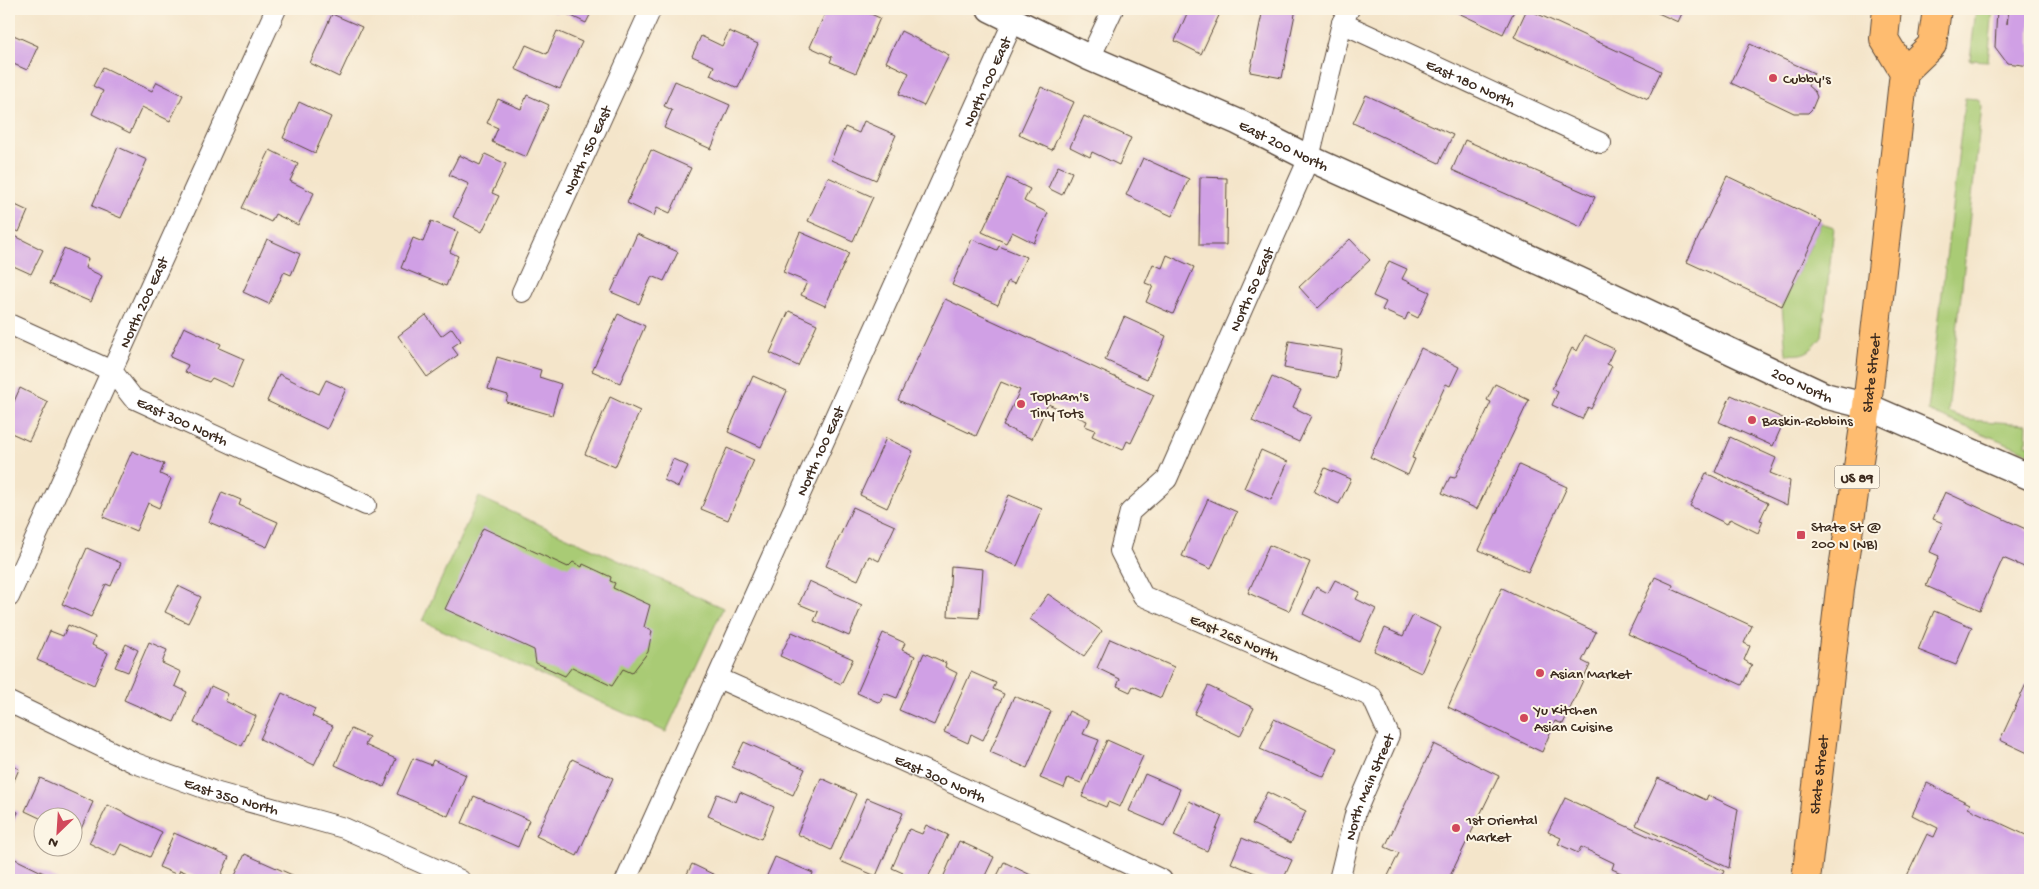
<svg xmlns="http://www.w3.org/2000/svg" width="2039" height="889" font-family="'Gochi Hand',sans-serif">
<style>
.green{fill:#a9cb74;stroke:#727a49}
.building{fill:#d0a0e5}
.lines{fill:none;stroke-linecap:round;stroke-linejoin:round}
.minor-casing{stroke:#574638;stroke-width:22}
.tertiary-casing{stroke:#574638;stroke-width:28}
.primary-casing{stroke:#574638;stroke-width:30}
.minor{stroke:#fff;stroke-width:20}
.tertiary{stroke:#fff;stroke-width:25}
.primary{stroke:#febc70;stroke-width:28}
.poi-dot{fill:#d1495b;stroke:#fcf5e5;stroke-width:2}
.labels{text-anchor:middle;stroke-width:4;stroke-linejoin:round;paint-order:stroke}
.shield{fill:#fcf5e5;stroke:#75675a;stroke-width:1}
.shield-label{font-size:14px;font-weight:bold;fill:#3b2a1e}
.poi-label{font-size:15px;fill:#3b2a1e;stroke:#fcf5e5;text-anchor:start}
.street-label{font-size:15px;fill:#3b2a1e;stroke:#fcf5e5}
</style>
<rect width="100%" height="100%" fill="#fcf5e5"/>
<filter id="ink" filterUnits="userSpaceOnUse"><feTurbulence type="fractalNoise" baseFrequency=".02" numOctaves="2"/><feDisplacementMap in="SourceGraphic" scale="10" xChannelSelector="R" yChannelSelector="G"/><feConvolveMatrix kernelMatrix="1 2 1 2 8 2 1 2 1" color-interpolation-filters="sRGB"/></filter>
<filter id="wash" filterUnits="userSpaceOnUse"><feTurbulence type="fractalNoise" baseFrequency=".0096" numOctaves="4" result="noise"/><feDisplacementMap in="SourceGraphic" scale="20" xChannelSelector="R" yChannelSelector="G"/><feGaussianBlur stdDeviation="1.12" result="paint"/><feColorMatrix in="noise" values="0 0 0 0 0 0 0 0 0 0 0 0 0 0 0 0 0 1.4 0 .05"/><feComposite in="paint" operator="in"/></filter>
<g filter="url(#wash)">
<rect width="100%" height="100%" fill="#f4e5ca"/>
<g class="green">
<polygon points="1976,9 1993,9 1988,61 1970,60"/>
<polygon points="1965,98 1978,99 1982,107 1948,412 1968,420 2027,424 2026,444 2030,445 2030,453 1928,411"/>
<path d="M 1821,223 L 1834,227 L 1822,337 C 1810,352 1805,356 1786,354 L 1782,306 Z"/>
<polygon points="479,497 723,608 666,732 422,621"/>
</g>
<g id="blocks">
<g class="building">
<polygon points="353,9 371,9 368,16"/>
<polygon points="547,9 593,9 586,23 557,9 556,13"/>
<polygon points="827,9 859,9 880,18 856,73 830,62 832,57 810,47"/>
<polygon points="1189,9 1222,9 1201,54 1175,41"/>
<polygon points="1263,9 1296,9 1282,78 1250,72"/>
<polygon points="1450,9 1515,9 1503,34"/>
<polygon points="1527,9 1661,71 1648,99 1514,37"/>
<polygon points="1649,9 1684,9 1678,22"/>
<polygon points="1997,9 2008,9 2007,24 2009,9 2030,9 2030,66 2007,63 1995,47"/>
<polygon points="332,14 362,27 339,77 310,63"/>
<polygon points="557,31 582,42 560,89 515,69 526,45 547,54"/>
<polygon points="729,31 758,44 738,88 710,75 714,66 692,56 701,36 722,46"/>
<polygon points="901,31 949,55 924,106 899,94 909,73 886,62"/>
<polygon points="9,33 38,46 27,70 9,62"/>
<polygon points="1750,44 1814,73 1808,86 1815,92 1817,97 1812,109 1808,113 1794,113 1731,83"/>
<polygon points="103,67 152,91 157,82 183,95 170,121 142,107 130,133 92,114 103,91 93,86"/>
<polygon points="675,81 730,105 711,149 664,128 672,110 664,106"/>
<polygon points="1041,87 1074,102 1052,150 1019,135"/>
<polygon points="527,95 549,105 526,157 492,142 498,128 487,123 498,99 521,109"/>
<polygon points="1366,95 1453,135 1439,163 1353,123"/>
<polygon points="299,102 331,117 315,153 283,138"/>
<polygon points="1084,116 1131,138 1119,165 1092,152 1090,157 1070,147"/>
<polygon points="864,121 896,135 876,180 831,160 845,127 859,133"/>
<polygon points="1465,140 1595,197 1581,227 1452,170"/>
<polygon points="118,147 147,160 121,218 92,206"/>
<polygon points="270,150 298,164 290,181 314,193 298,225 275,214 271,222 242,208"/>
<polygon points="651,150 691,168 670,213 657,207 654,216 627,203"/>
<polygon points="485,154 506,164 492,193 499,196 482,232 453,217 469,184 449,175 459,155 480,165"/>
<polygon points="1143,158 1189,179 1172,216 1126,195"/>
<polygon points="1058,166 1072,172 1062,195 1048,188"/>
<polygon points="1727,176 1822,221 1782,306 1687,262"/>
<polygon points="828,177 873,197 853,241 808,221"/>
<polygon points="1200,177 1227,178 1226,245 1199,245"/>
<polygon points="1007,178 1030,189 1024,201 1048,213 1034,243 1012,232 1006,243 982,232"/>
<polygon points="9,202 28,211 19,232 9,227"/>
<polygon points="431,221 458,232 450,252 458,256 446,286 401,268 413,238 423,242"/>
<polygon points="800,232 849,253 825,306 801,295 807,282 783,272"/>
<polygon points="9,233 43,250 31,274 9,264"/>
<polygon points="637,234 678,252 664,281 652,276 639,304 611,292"/>
<polygon points="267,239 300,254 291,275 284,272 269,304 243,292"/>
<polygon points="972,239 997,250 999,246 1026,257 1014,284 1008,281 998,305 952,285"/>
<polygon points="1350,239 1370,260 1318,308 1299,287"/>
<polygon points="64,248 88,259 85,268 102,276 91,302 49,284"/>
<polygon points="1167,255 1194,267 1173,314 1146,302 1153,286 1145,283 1153,264 1162,268"/>
<polygon points="1389,261 1407,269 1402,279 1430,292 1418,318 1408,313 1405,320 1382,310 1386,302 1373,296"/>
<polygon points="945,299 1154,395 1131,443 1127,441 1123,450 1092,436 1095,430 1085,426 1087,421 1048,404 1032,439 1003,426 1020,390 1001,382 976,436 898,400"/>
<polygon points="789,311 817,324 798,366 770,353"/>
<polygon points="618,314 645,326 620,383 592,371"/>
<polygon points="426,315 441,336 452,328 461,341 452,347 458,355 427,377 398,336"/>
<polygon points="1124,317 1166,336 1147,379 1105,360"/>
<polygon points="184,327 221,344 219,348 244,359 232,387 212,378 209,382 185,372 188,365 170,357"/>
<polygon points="1585,335 1614,349 1607,364 1612,366 1591,409 1588,407 1582,419 1552,405 1558,392 1552,389 1572,348 1577,351"/>
<polygon points="1289,341 1342,350 1337,378 1284,368"/>
<polygon points="1421,348 1459,367 1450,386 1446,384 1412,458 1415,459 1408,475 1370,457"/>
<polygon points="497,357 541,370 539,377 561,384 552,415 506,402 508,395 488,389"/>
<polygon points="279,374 319,394 326,380 346,389 327,429 267,401"/>
<polygon points="753,376 787,391 761,447 728,432"/>
<polygon points="1272,377 1301,390 1293,407 1311,416 1299,442 1252,421"/>
<polygon points="1495,384 1529,400 1477,509 1442,493 1450,477 1455,478 1491,402 1487,400"/>
<polygon points="20,388 48,402 29,441 9,432 9,404 12,406"/>
<polygon points="1731,395 1785,419 1773,446 1719,422"/>
<polygon points="610,397 640,411 615,467 585,454"/>
<polygon points="1730,437 1776,458 1770,473 1790,481 1787,505 1715,472"/>
<polygon points="886,438 913,451 887,508 860,495"/>
<polygon points="727,448 754,460 728,520 701,509"/>
<polygon points="1261,450 1288,462 1271,500 1244,488"/>
<polygon points="132,451 164,464 160,474 171,479 159,508 148,503 136,531 103,517"/>
<polygon points="673,459 688,466 678,487 664,480"/>
<polygon points="1519,465 1567,487 1528,572 1479,550"/>
<polygon points="1325,468 1351,479 1339,504 1314,492"/>
<polygon points="1706,473 1768,503 1760,520 1763,521 1758,533 1730,519 1727,524 1690,506"/>
<polygon points="222,492 241,500 239,505 278,522 267,547 209,522"/>
<polygon points="1945,492 2030,531 2029,569 2003,558 1980,610 1926,586 1939,556 1930,552 1943,523 1933,519"/>
<polygon points="1009,495 1042,509 1017,566 984,551"/>
<polygon points="1208,499 1237,512 1211,569 1182,556"/>
<polygon points="853,507 895,526 879,561 869,556 858,580 826,566"/>
<polygon points="483,528 568,567 573,562 582,567 583,564 611,577 610,581 615,583 613,588 650,605 644,627 652,631 648,652 632,673 623,669 612,686 572,667 565,676 536,663 534,650 445,609"/>
<polygon points="1269,545 1310,562 1289,611 1248,593"/>
<polygon points="87,548 121,563 111,586 106,584 91,617 62,604"/>
<polygon points="951,566 983,569 979,618 948,616"/>
<polygon points="1655,577 1673,585 1672,589 1752,626 1744,643 1750,646 1744,660 1752,665 1742,685 1628,634"/>
<polygon points="1335,580 1360,592 1356,599 1376,609 1360,642 1303,614 1316,587 1328,593"/>
<polygon points="809,581 862,605 849,636 814,621 818,612 799,604"/>
<polygon points="178,586 201,597 188,623 165,612"/>
<polygon points="1502,588 1596,632 1582,661 1590,665 1563,724 1555,721 1542,752 1448,707"/>
<polygon points="1048,594 1102,631 1084,656 1030,619"/>
<polygon points="1934,611 1972,627 1956,665 1918,650"/>
<polygon points="1413,615 1441,628 1421,673 1374,651 1385,628 1403,636"/>
<polygon points="68,625 95,637 92,645 108,653 94,685 37,660 50,631 63,636"/>
<polygon points="792,632 853,659 841,684 780,656"/>
<polygon points="883,633 905,643 902,650 915,656 897,698 884,693 880,703 857,693"/>
<polygon points="1110,639 1174,667 1161,698 1133,686 1130,692 1117,686 1120,679 1097,668"/>
<polygon points="149,642 167,650 162,663 181,672 175,686 187,692 174,722 124,700"/>
<polygon points="126,644 138,650 128,672 115,667"/>
<polygon points="924,653 946,663 945,667 957,673 934,725 899,710"/>
<polygon points="971,672 996,683 993,689 1004,694 983,740 971,734 968,743 944,732"/>
<polygon points="2026,684 2030,686 2030,754 2000,740"/>
<polygon points="211,686 228,694 225,701 256,716 242,746 194,723"/>
<polygon points="1208,686 1254,708 1240,736 1194,714"/>
<polygon points="282,693 315,709 312,716 333,726 314,765 260,739"/>
<polygon points="1014,696 1051,711 1027,768 990,752"/>
<polygon points="1069,711 1089,721 1083,734 1099,740 1081,783 1068,778 1064,788 1040,778"/>
<polygon points="1274,719 1337,748 1324,777 1260,749"/>
<polygon points="351,729 369,737 365,745 396,759 384,787 335,765"/>
<polygon points="1107,740 1143,756 1120,807 1108,802 1106,807 1082,797"/>
<polygon points="744,742 805,769 793,795 732,767"/>
<polygon points="1434,744 1499,776 1448,880 1386,880 1399,853 1385,847"/>
<polygon points="413,758 431,765 433,760 466,775 448,816 397,794"/>
<polygon points="572,759 613,778 577,856 536,836"/>
<polygon points="9,764 19,769 9,793"/>
<polygon points="1145,774 1180,789 1164,826 1129,811"/>
<polygon points="40,778 93,802 81,829 72,825 72,816 53,816 46,813 42,819 25,811"/>
<polygon points="821,778 856,794 831,850 797,834"/>
<polygon points="1658,778 1706,800 1708,795 1738,809 1729,868 1636,825"/>
<polygon points="1927,783 1970,804 1968,808 2030,837 2030,880 1905,880 1927,834 1934,837 1938,828 1912,815"/>
<polygon points="740,792 774,807 761,839 708,816 717,794 736,802"/>
<polygon points="1267,792 1306,811 1291,843 1252,824"/>
<polygon points="474,796 529,820 518,847 462,823"/>
<polygon points="867,798 903,813 876,876 840,861"/>
<polygon points="1565,798 1724,871 1720,880 1652,880 1642,876 1640,880 1637,880 1612,869 1614,863 1581,847 1578,853 1558,844 1561,838 1548,832"/>
<polygon points="1189,801 1222,816 1207,851 1174,836"/>
<polygon points="108,805 162,832 150,857 121,844 115,856 89,843"/>
<polygon points="9,808 18,812 9,834"/>
<polygon points="926,825 948,835 927,880 900,880 903,873 892,868 909,829 922,834"/>
<polygon points="174,833 229,857 219,880 204,880 180,870 178,875 159,867"/>
<polygon points="1242,838 1292,860 1283,880 1272,880 1231,863"/>
<polygon points="959,841 994,857 983,880 942,880"/>
<polygon points="245,854 299,878 298,880 233,880"/>
<polygon points="9,856 58,880 9,880"/>
<polygon points="775,857 813,873 810,880 765,880"/>
<polygon points="1004,862 1039,879 1039,880 995,880"/>
<polygon points="692,864 725,880 684,880"/>
</g>
</g>
</g>
<g filter="url(#ink)">
<use href="#blocks" fill-opacity="0" stroke="#574638" stroke-width="1"/>
<g class="lines">
<defs>
<g id="minor">
<path id="s1" d="M 1342,23 L 1601,143"/>
<polyline points="1090,58 1113,9"/>
<path id="s2" d="M 522,292 L 651,9"/>
<path id="s3" d="M 9,324 L 112,371 L 133,398 L 366,505"/>
<path id="s4" d="M 9,597 L 276,9"/>
<path id="s5" d="M 718,678 L 1059,831 L 1162,880"/>
<path id="s6" d="M 9,702 L 135,763 L 218,793 L 344,828 L 460,880"/>
<path id="s7" d="M 626,880 L 1014,20"/>
<path id="s8" d="M 1339,880 L 1356,811 L 1389,735 L 1372,697 L 1143,596 L 1120,551 L 1130,512 L 1167,479 L 1309,158 L 1342,23 L 1349,9"/>
</g>
<g id="tertiary">
<path id="s9" d="M 990,9 L 1090,58 L 1238,122 L 1309,158 L 1579,280 L 1826,396 L 1867,406 L 2030,477"/>
</g>
<g id="primary">
<polyline points="1904,72 1932,45 1937,9"/>
<path id="s10" d="M 1806,880 L 1840,589 L 1867,406 L 1904,72 L 1884,39 L 1887,9"/>
</g>
</defs>
<use href="#minor" class="minor-casing"/>
<use href="#tertiary" class="tertiary-casing"/>
<use href="#primary" class="primary-casing"/>
<use href="#minor" class="minor"/>
<use href="#tertiary" class="tertiary"/>
<use href="#primary" class="primary"/>
</g>
</g>
<g class="poi-dot">
<circle cx="1773" cy="78" r="5"/>
<circle cx="1021" cy="404" r="5"/>
<circle cx="1752" cy="420" r="5"/>
<rect x="1796" y="530" width="10" height="10" rx="2.5"/>
<circle cx="1540" cy="673" r="5"/>
<circle cx="1524" cy="718" r="5"/>
<circle cx="1456" cy="828" r="5"/>
</g>
<g class="labels">
<rect class="shield" x="1834.5" y="465.5" width="45" height="23" rx="4"/>
<g class="shield-label">
<text x="1857" y="482">US 89</text>
</g>
<g class="poi-label">
<text x="1783" y="83">Cubby's</text>
<text x="1031" y="400">Topham's<tspan x="1031" dy="17">Tiny Tots</tspan></text>
<text x="1762" y="425">Baskin-Robbins</text>
<text x="1811" y="531">State St @<tspan x="1811" dy="17">200 N (NB)</tspan></text>
<text x="1550" y="678">Asian Market</text>
<text x="1534" y="714">Yu Kitchen<tspan x="1534" dy="17">Asian Cuisine</tspan></text>
<text x="1466" y="824">1st Oriental<tspan x="1466" dy="17">Market</tspan></text>
</g>
<g class="street-label">
<text dy="5" stroke="none"><textPath href="#s7" startOffset="876">North 100 East</textPath></text>
<text dy="5" stroke="none"><textPath href="#s1" startOffset="142">East 180 North</textPath></text>
<text dy="5" stroke="none"><textPath href="#s9" startOffset="324">East 200 North</textPath></text>
<text dy="5" stroke="none"><textPath href="#s2" startOffset="156">North 150 East</textPath></text>
<text dy="5" stroke="none"><textPath href="#s8" startOffset="794">North 50 East</textPath></text>
<text dy="5" stroke="none"><textPath href="#s4" startOffset="324">North 200 East</textPath></text>
<text dy="5" stroke="none"><textPath href="#s10" startOffset="511">State Street</textPath></text>
<text dy="5" stroke="none"><textPath href="#s9" startOffset="895">200 North</textPath></text>
<text dy="5" stroke="none"><textPath href="#s3" startOffset="202">East 300 North</textPath></text>
<text dy="5" stroke="none"><textPath href="#s7" startOffset="471">North 100 East</textPath></text>
<text transform="translate(1235 637) rotate(24)" y="5">East 265 North</text>
<text dy="5" stroke="none"><textPath href="#s10" startOffset="106">State Street</textPath></text>
<text dy="5" stroke="none"><textPath href="#s5" startOffset="244">East 300 North</textPath></text>
<text dy="5" stroke="none"><textPath href="#s8" startOffset="98">North Main Street</textPath></text>
<text dy="5" stroke="none"><textPath href="#s6" startOffset="242">East 350 North</textPath></text>
</g>
</g>
<rect width="2039" height="889" fill="none" stroke="#fcf5e5" stroke-width="30"/>
<g transform="translate(58 832) rotate(205)"><circle r="24" fill="#fcf5e5" stroke="#afa495"/>
<path d="M0-4L9 19L0 12L-9 19Z" fill="#d1495b"/>
<text y="-8" font-size="14" font-weight="bold" text-anchor="middle" fill="#3b2a1e">N</text>
</g>
</svg>
